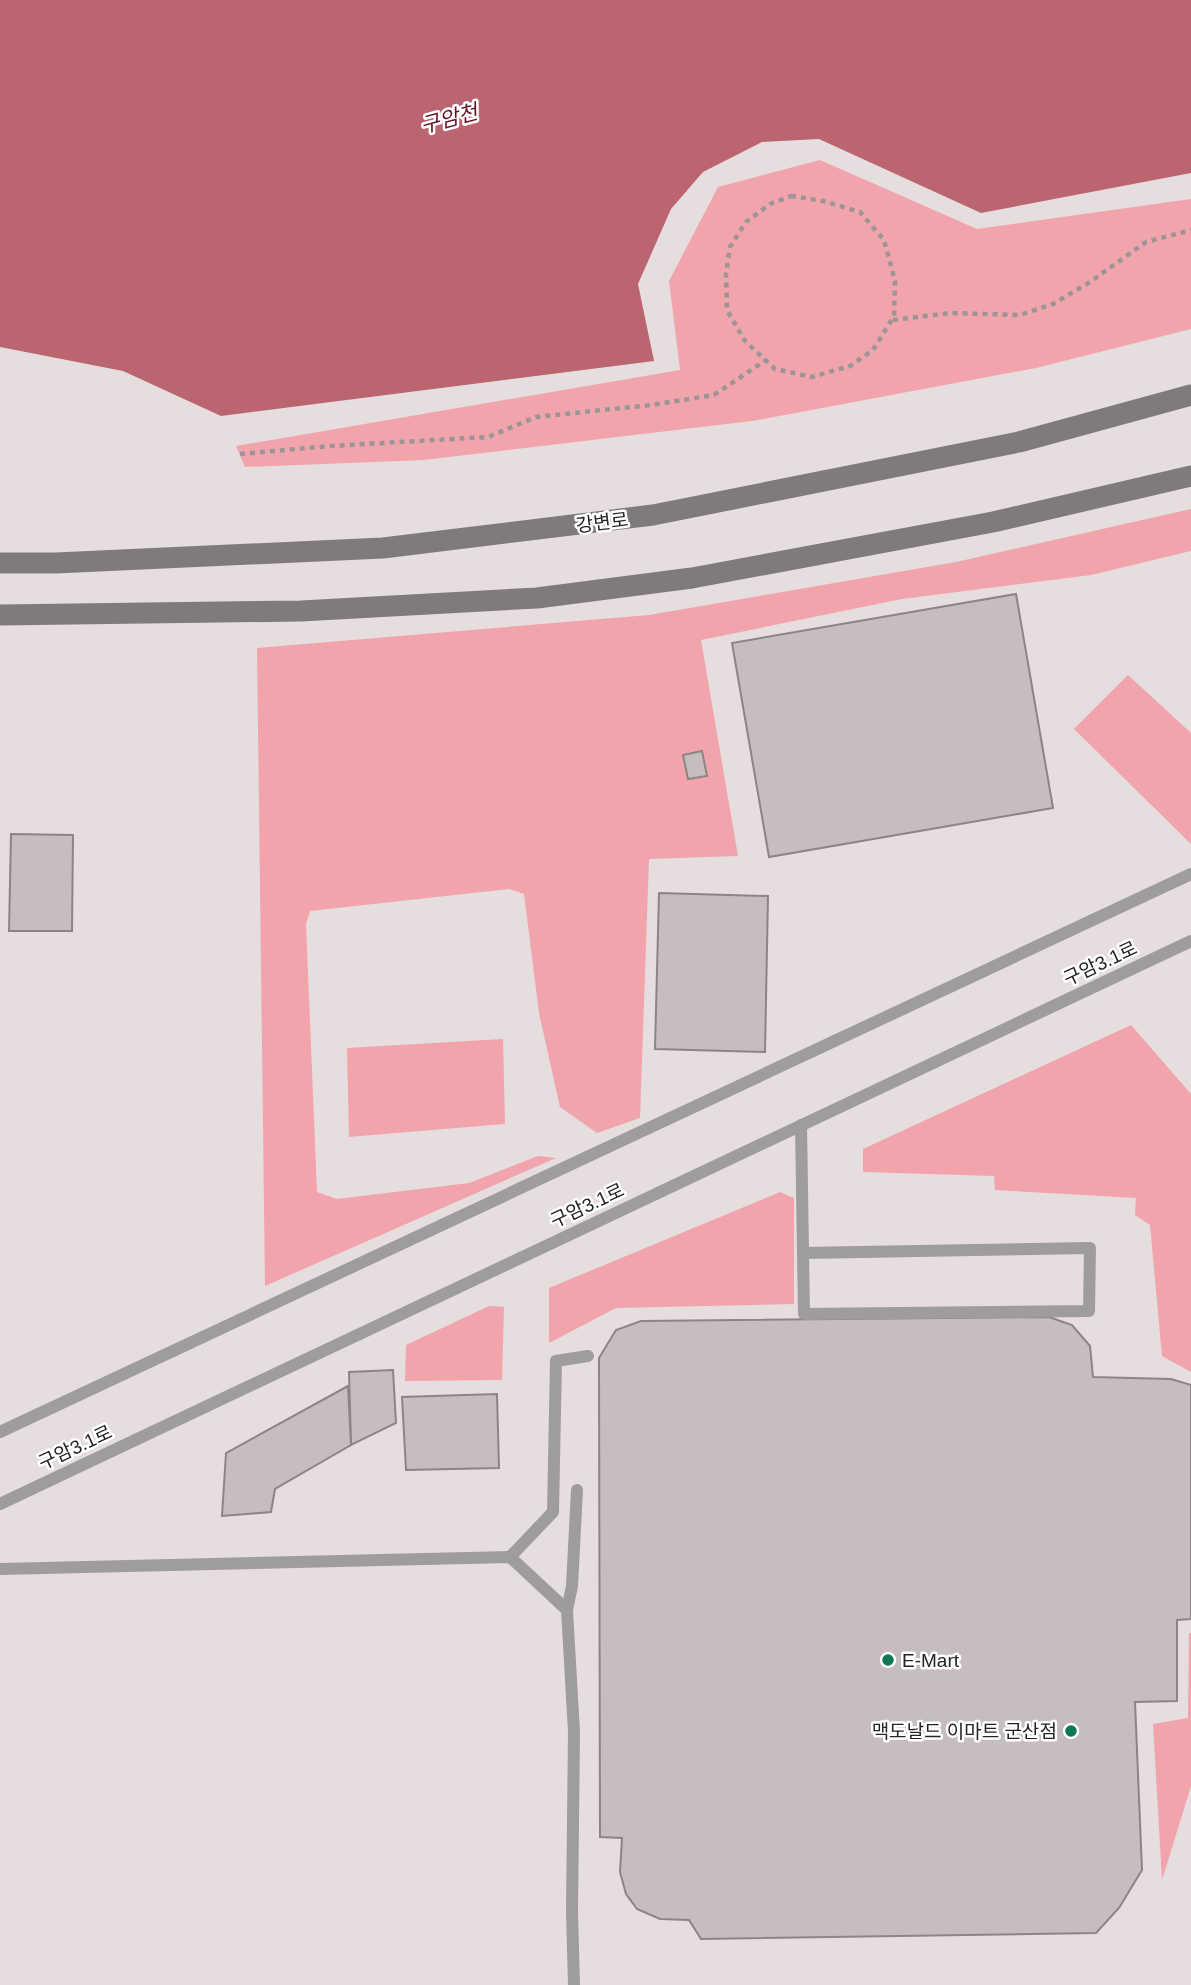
<svg xmlns="http://www.w3.org/2000/svg" width="1191" height="1985" font-family="Helvetica,'Noto Sans KR',sans-serif">
<style>
.green{fill:#f2a4ac}
.water{fill:#ba6570}
.building{fill:#c5bdbe;stroke:#8c8585;stroke-width:2}
.lines{fill:none;stroke-linecap:round;stroke-linejoin:round}
.path{stroke:#9c9596;stroke-width:4.5;stroke-dasharray:5 5;stroke-linecap:butt}
.lane{stroke:#9f9c9c;stroke-width:12}
.secondary{stroke:#807b7b;stroke-width:21}
.poi-dot{fill:#0c7954;stroke:#fff;stroke-width:2.5}
.labels{text-anchor:middle;stroke-width:5;stroke-linejoin:round;paint-order:stroke}
.street-label{font-size:19px;fill:#262324;stroke:#fff}
.poi-label{font-size:19px;fill:#262324;stroke:#fff;text-anchor:start}
.water-label{font-size:21px;font-style:italic;fill:#621225;stroke:#fff}
</style>
<rect width="100%" height="100%" fill="#e6ddde"/>
<g class="green">
<polygon points="820,160 977,229 1191,199 1191,329 1036,368 752,421 424,460 245,467 236,446 680,370 669,281 718,187"/>
<polygon points="1191,509 1191,551 1091,575 902,599 701,640 738,856 649,859 640,1118 597,1133 560,1107 539,1013 524,894 509,889 310,911 306,924 317,1192 337,1199 469,1183 538,1156 556,1158 265,1286 257,648 649,615 956,562"/>
<polygon points="1128,675 1191,733 1191,844 1074,729"/>
<polygon points="1131,1025 1191,1094 1191,1372 1162,1356 1150,1225 1135,1215 1136,1198 995,1190 994,1176 863,1172 863,1149"/>
<polygon points="503,1039 505,1124 349,1137 347,1048"/>
<polygon points="780,1192 794,1198 794,1304 616,1308 549,1343 549,1288"/>
<polygon points="489,1306 504,1307 502,1380 405,1381 406,1345"/>
<polygon points="1189,1633 1191,1633 1191,1786 1162,1880 1153,1724 1188,1718"/>
</g>
<polygon class="water" points="0,0 1191,0 1191,173 981,213 819,139 762,142 703,172 671,209 638,284 654,361 221,416 123,371 0,347"/>
<g class="building">
<polygon points="1016,594 1053,808 769,857 732,643"/>
<polygon points="702,751 707,776 688,779 683,755"/>
<polygon points="11,834 73,835 72,931 9,931"/>
<polygon points="659,893 768,896 765,1052 655,1049"/>
<polygon points="1049,1317 1072,1325 1090,1346 1093,1377 1171,1379 1191,1385 1191,1619 1177,1620 1177,1701 1135,1702 1142,1870 1119,1908 1096,1933 701,1939 689,1920 660,1919 637,1909 626,1894 620,1872 622,1838 600,1837 599,1358 616,1330 641,1321"/>
<polygon points="393,1370 396,1423 351,1445 349,1372"/>
<polygon points="348,1386 351,1445 275,1489 271,1512 222,1516 226,1453"/>
<polygon points="497,1394 499,1468 406,1470 402,1397"/>
</g>
<g class="lines">
<g class="path">
<polygon points="791,196 823,201 860,212 884,240 895,281 894,316 873,350 850,366 812,377 775,369 745,341 727,310 726,273 730,247 746,222 770,204"/>
<polyline points="893,320 950,313 1020,315 1053,304 1090,282 1146,242 1191,230"/>
<polyline points="240,454 330,446 488,437 536,417 651,405 714,395 766,360"/>
</g>
<g class="lane">
<polyline points="801,1125 804,1314 1089,1311 1090,1248 803,1253"/>
<polyline points="0,1432 1191,874"/>
<polyline points="0,1504 1191,941"/>
<polyline points="510,1557 553,1512 556,1361 588,1356"/>
<polyline points="0,1569 510,1557 567,1610 574,1732 572,1912 574,1985"/>
<polyline points="567,1610 572,1586 577,1490"/>
</g>
<g class="secondary">
<polyline points="0,563 56,563 383,548 653,515 1019,442 1191,395"/>
<polyline points="0,615 301,611 537,598 692,578 993,522 1191,476"/>
</g>
</g>
<g class="poi-dot">
<circle cx="888" cy="1660" r="7"/>
<circle cx="1071" cy="1731" r="7"/>
</g>
<g class="labels">
<g class="street-label">
<text transform="translate(602 522) rotate(-7)" y="7">강변로</text>
<text transform="translate(1100 963) rotate(-25)" y="7">구암3.1로</text>
<text transform="translate(587 1205) rotate(-25)" y="7">구암3.1로</text>
<text transform="translate(75 1447) rotate(-25)" y="7">구암3.1로</text>
</g>
<g class="poi-label">
<text x="902" y="1667">E-Mart</text>
<text x="1057" y="1738" text-anchor="end">맥도날드 이마트 군산점</text>
</g>
<g class="water-label">
<text transform="translate(449 119) rotate(-15)" y="7">구암천</text>
</g>
</g>
</svg>
